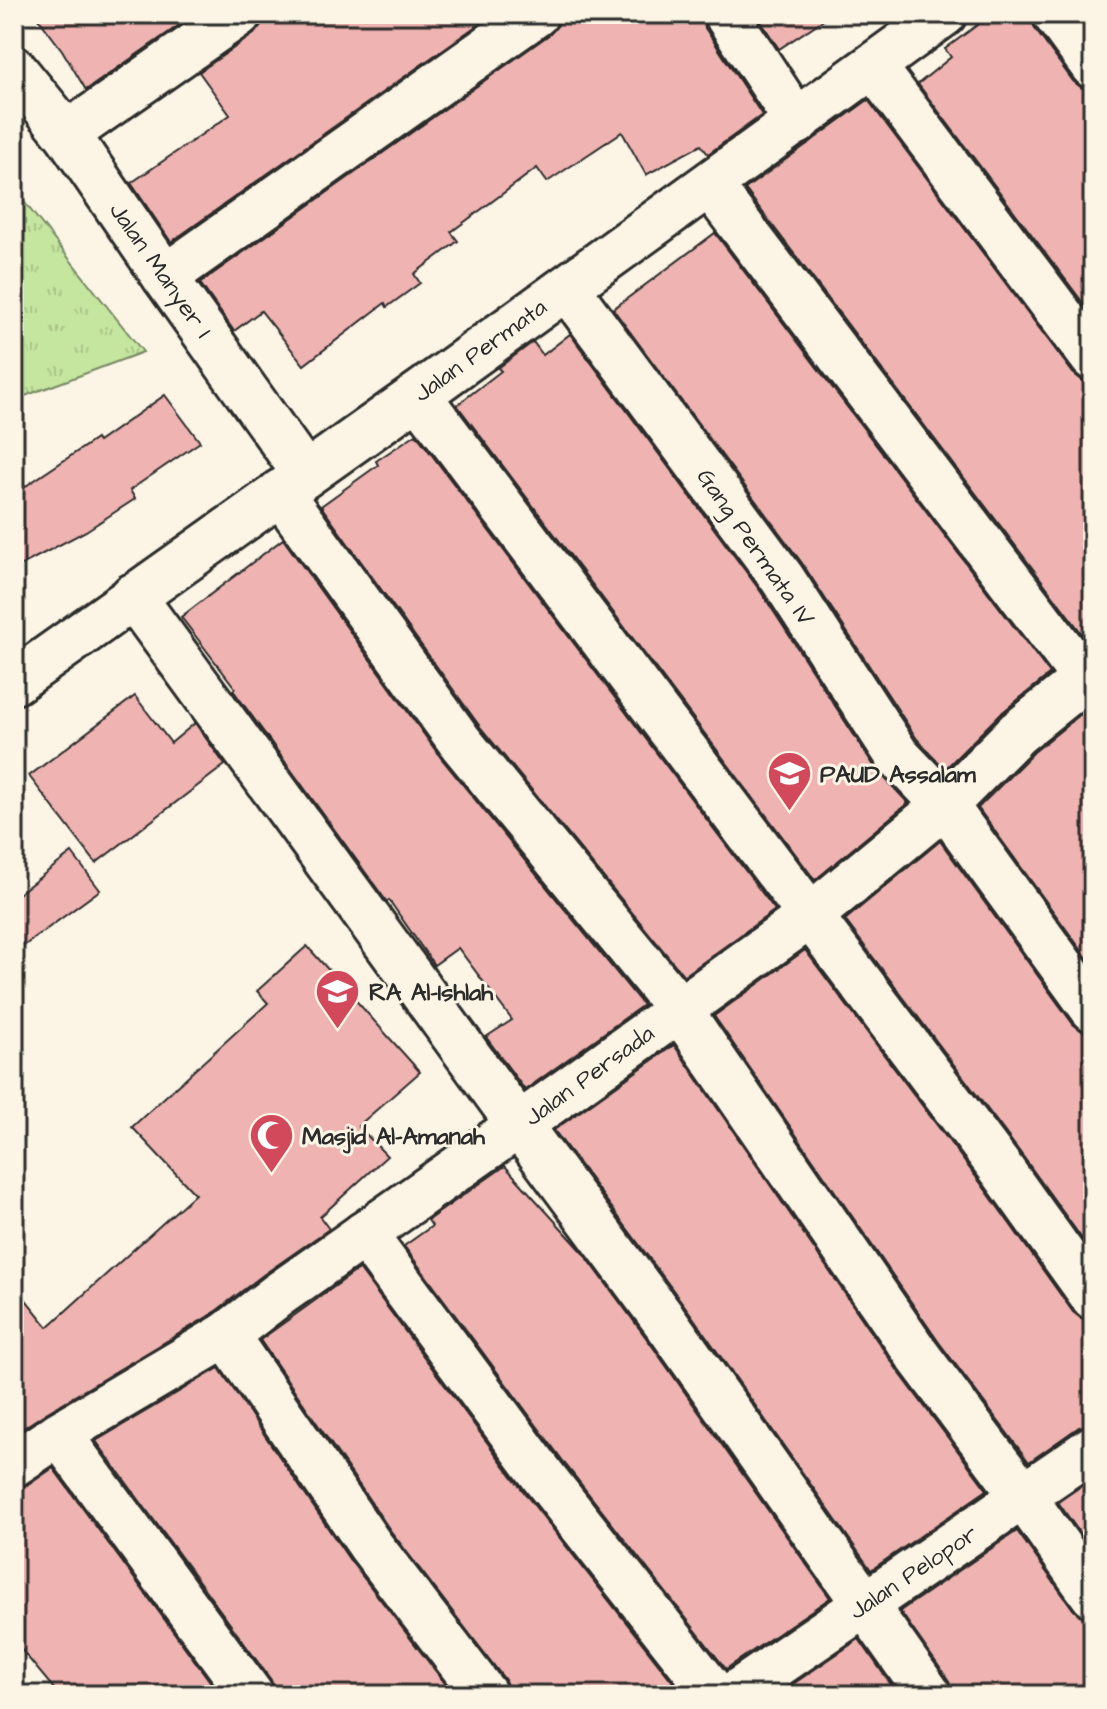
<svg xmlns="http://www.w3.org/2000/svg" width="1107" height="1709" font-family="'Architects Daughter',sans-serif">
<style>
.grass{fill:url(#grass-tufts);stroke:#788865;stroke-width:2}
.building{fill:#efb4b1;stroke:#2b2b2b;stroke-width:2}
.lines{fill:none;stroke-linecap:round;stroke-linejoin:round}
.minor-casing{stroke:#2b2b2b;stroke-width:50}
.minor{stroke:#fcf5e5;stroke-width:44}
.labels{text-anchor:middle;stroke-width:6;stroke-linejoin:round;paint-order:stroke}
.street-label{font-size:24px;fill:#2b2b2b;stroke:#fcf5e5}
.poi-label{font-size:24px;font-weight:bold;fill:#2b2b2b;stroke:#fcf5e5;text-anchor:start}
</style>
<defs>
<pattern id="grass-tufts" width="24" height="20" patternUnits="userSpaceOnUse" patternTransform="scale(2)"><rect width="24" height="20" fill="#c5e69f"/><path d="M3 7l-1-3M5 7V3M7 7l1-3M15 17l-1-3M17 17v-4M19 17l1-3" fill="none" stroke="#a9c589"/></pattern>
</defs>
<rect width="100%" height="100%" fill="#fcf5e5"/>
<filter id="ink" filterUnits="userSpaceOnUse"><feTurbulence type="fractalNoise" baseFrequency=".0125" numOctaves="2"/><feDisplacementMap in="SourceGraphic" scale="16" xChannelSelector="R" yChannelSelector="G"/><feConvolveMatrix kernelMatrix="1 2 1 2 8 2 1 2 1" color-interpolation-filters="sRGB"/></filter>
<g filter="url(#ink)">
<polygon class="grass" points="14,189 143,352 14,400"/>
<g class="building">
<polygon points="35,14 195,14 86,90 62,50"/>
<polygon points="264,14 493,14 171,242 131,183 230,115 199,72 254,34 261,25"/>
<polygon points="561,14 701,14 705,28 762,115 708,154 701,145 646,175 622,132 547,182 537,168 451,232 458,241 414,274 420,283 387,307 385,303 304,365 261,311 234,331 200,283 550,34 558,25"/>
<polygon points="756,14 832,14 779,49"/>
<polygon points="992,14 1030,14 1035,29 1073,81 1082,88 1093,91 1093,297 1084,304 918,84 951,57 945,49"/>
<polygon points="868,100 1073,373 1083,381 1093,382 1093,648 745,189"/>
<polygon points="715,233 1050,674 999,715 945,769 917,739 802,563 613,309"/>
<polygon points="570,334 761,592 876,769 908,803 815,880 457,405 501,371 498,368 533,342 543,355"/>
<polygon points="165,395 200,442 130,490 135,499 86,531 14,569 14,494 96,439 98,442"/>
<polygon points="416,434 775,910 684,976 481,728 321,506 378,465 376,461"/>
<polygon points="283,539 441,758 643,1005 525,1090 486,1037 512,1020 458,948 434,965 389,900 387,902 233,690 235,688 181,617"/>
<polygon points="135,696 171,743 195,723 225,765 96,863 29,776"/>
<polygon points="1081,714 1093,717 1093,966 978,808 1034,752"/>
<polygon points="940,841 1073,1024 1082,1031 1093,1034 1093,1254 1022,1155 845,920"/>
<polygon points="72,853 100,890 14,953 14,897"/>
<polygon points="307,946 420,1072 358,1126 387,1156 320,1217 329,1229 263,1275 212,1314 46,1413 14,1434 14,1285 48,1327 195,1194 132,1127 268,1003 257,991"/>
<polygon points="805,950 982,1185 1073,1312 1082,1319 1093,1322 1093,1423 1079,1427 1029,1462 938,1341 714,1016"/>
<polygon points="674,1045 898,1371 987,1490 871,1570 690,1313 554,1130"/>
<polygon points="505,1166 582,1251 650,1343 830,1598 726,1669 566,1465 404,1246 432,1226 428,1220"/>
<polygon points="359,1269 526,1495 683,1695 509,1695 505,1680 390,1530 260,1340"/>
<polygon points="219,1368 349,1559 454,1695 276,1695 271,1680 96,1441"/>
<polygon points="53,1468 220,1695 59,1695 14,1641 14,1489 28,1485"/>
<polygon points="1093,1478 1093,1552 1058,1502"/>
<polygon points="1017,1531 1073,1609 1082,1617 1093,1620 1093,1695 954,1695 949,1681 900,1611"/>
<polygon points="859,1639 898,1695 777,1695"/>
</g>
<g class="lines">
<defs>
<g id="minor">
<polyline points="726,14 797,122"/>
<polyline points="1055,14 1093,66"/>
<polyline points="874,67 1093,358"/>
<polyline points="14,69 67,134 165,277 305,474"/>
<polyline points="67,134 239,14"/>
<polyline points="710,185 1084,678 1093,692"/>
<polyline points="165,277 536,14"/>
<polyline points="567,288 782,578 897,755 945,805 1093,1009"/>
<polyline points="418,395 1002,1170 1093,1297"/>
<polyline points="280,492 461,743 680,1010 918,1356 1023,1496 1093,1595"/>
<polyline points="133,596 519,1125 670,1328 929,1695"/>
<polyline points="14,682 418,395 944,14"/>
<polyline points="364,1234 546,1480 715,1695"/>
<polyline points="226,1335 370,1545 485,1695"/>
<polyline points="59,1434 251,1695"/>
<polyline points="14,1464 59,1434 226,1335 278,1295 519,1125 810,916 945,805 1017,733 1093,672"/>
<polyline points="733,1695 1093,1448"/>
</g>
</defs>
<use href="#minor" class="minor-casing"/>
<use href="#minor" class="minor"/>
</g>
</g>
<defs>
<symbol id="school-pin" viewBox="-11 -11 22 30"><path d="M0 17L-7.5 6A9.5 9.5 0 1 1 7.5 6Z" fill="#d1495b" stroke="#fcf5e5"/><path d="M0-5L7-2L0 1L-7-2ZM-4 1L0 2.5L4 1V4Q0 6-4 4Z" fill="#fff"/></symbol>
<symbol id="mosque-pin" viewBox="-11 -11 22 30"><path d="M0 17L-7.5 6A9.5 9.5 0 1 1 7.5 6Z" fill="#d1495b" stroke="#fcf5e5"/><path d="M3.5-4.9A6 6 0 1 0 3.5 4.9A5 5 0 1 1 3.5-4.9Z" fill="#fff"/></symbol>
</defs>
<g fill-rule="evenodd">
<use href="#school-pin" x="764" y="748" width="51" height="69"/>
<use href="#school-pin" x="312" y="966" width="51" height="69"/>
<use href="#mosque-pin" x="246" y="1110" width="51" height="69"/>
</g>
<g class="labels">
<g class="street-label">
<text transform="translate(161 270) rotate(55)" y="8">Jalan Manyer I</text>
<text transform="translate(480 350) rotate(-36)" y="8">Jalan Permata</text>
<text transform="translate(756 547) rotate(55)" y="8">Gang Permata IV</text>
<text transform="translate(589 1075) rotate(-36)" y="8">Jalan Persada</text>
<text transform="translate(913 1572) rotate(-34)" y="8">Jalan Pelopor</text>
</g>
<g class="poi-label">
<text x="820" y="782">PAUD Assalam</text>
<text x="369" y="1000">RA Al-Ishlah</text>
<text x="302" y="1144">Masjid Al-Amanah</text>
</g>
</g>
<rect width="1107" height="1709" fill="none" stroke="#fcf5e5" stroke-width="48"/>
<rect x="24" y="24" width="1059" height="1661" fill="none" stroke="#2b2b2b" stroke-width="3" filter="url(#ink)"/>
</svg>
